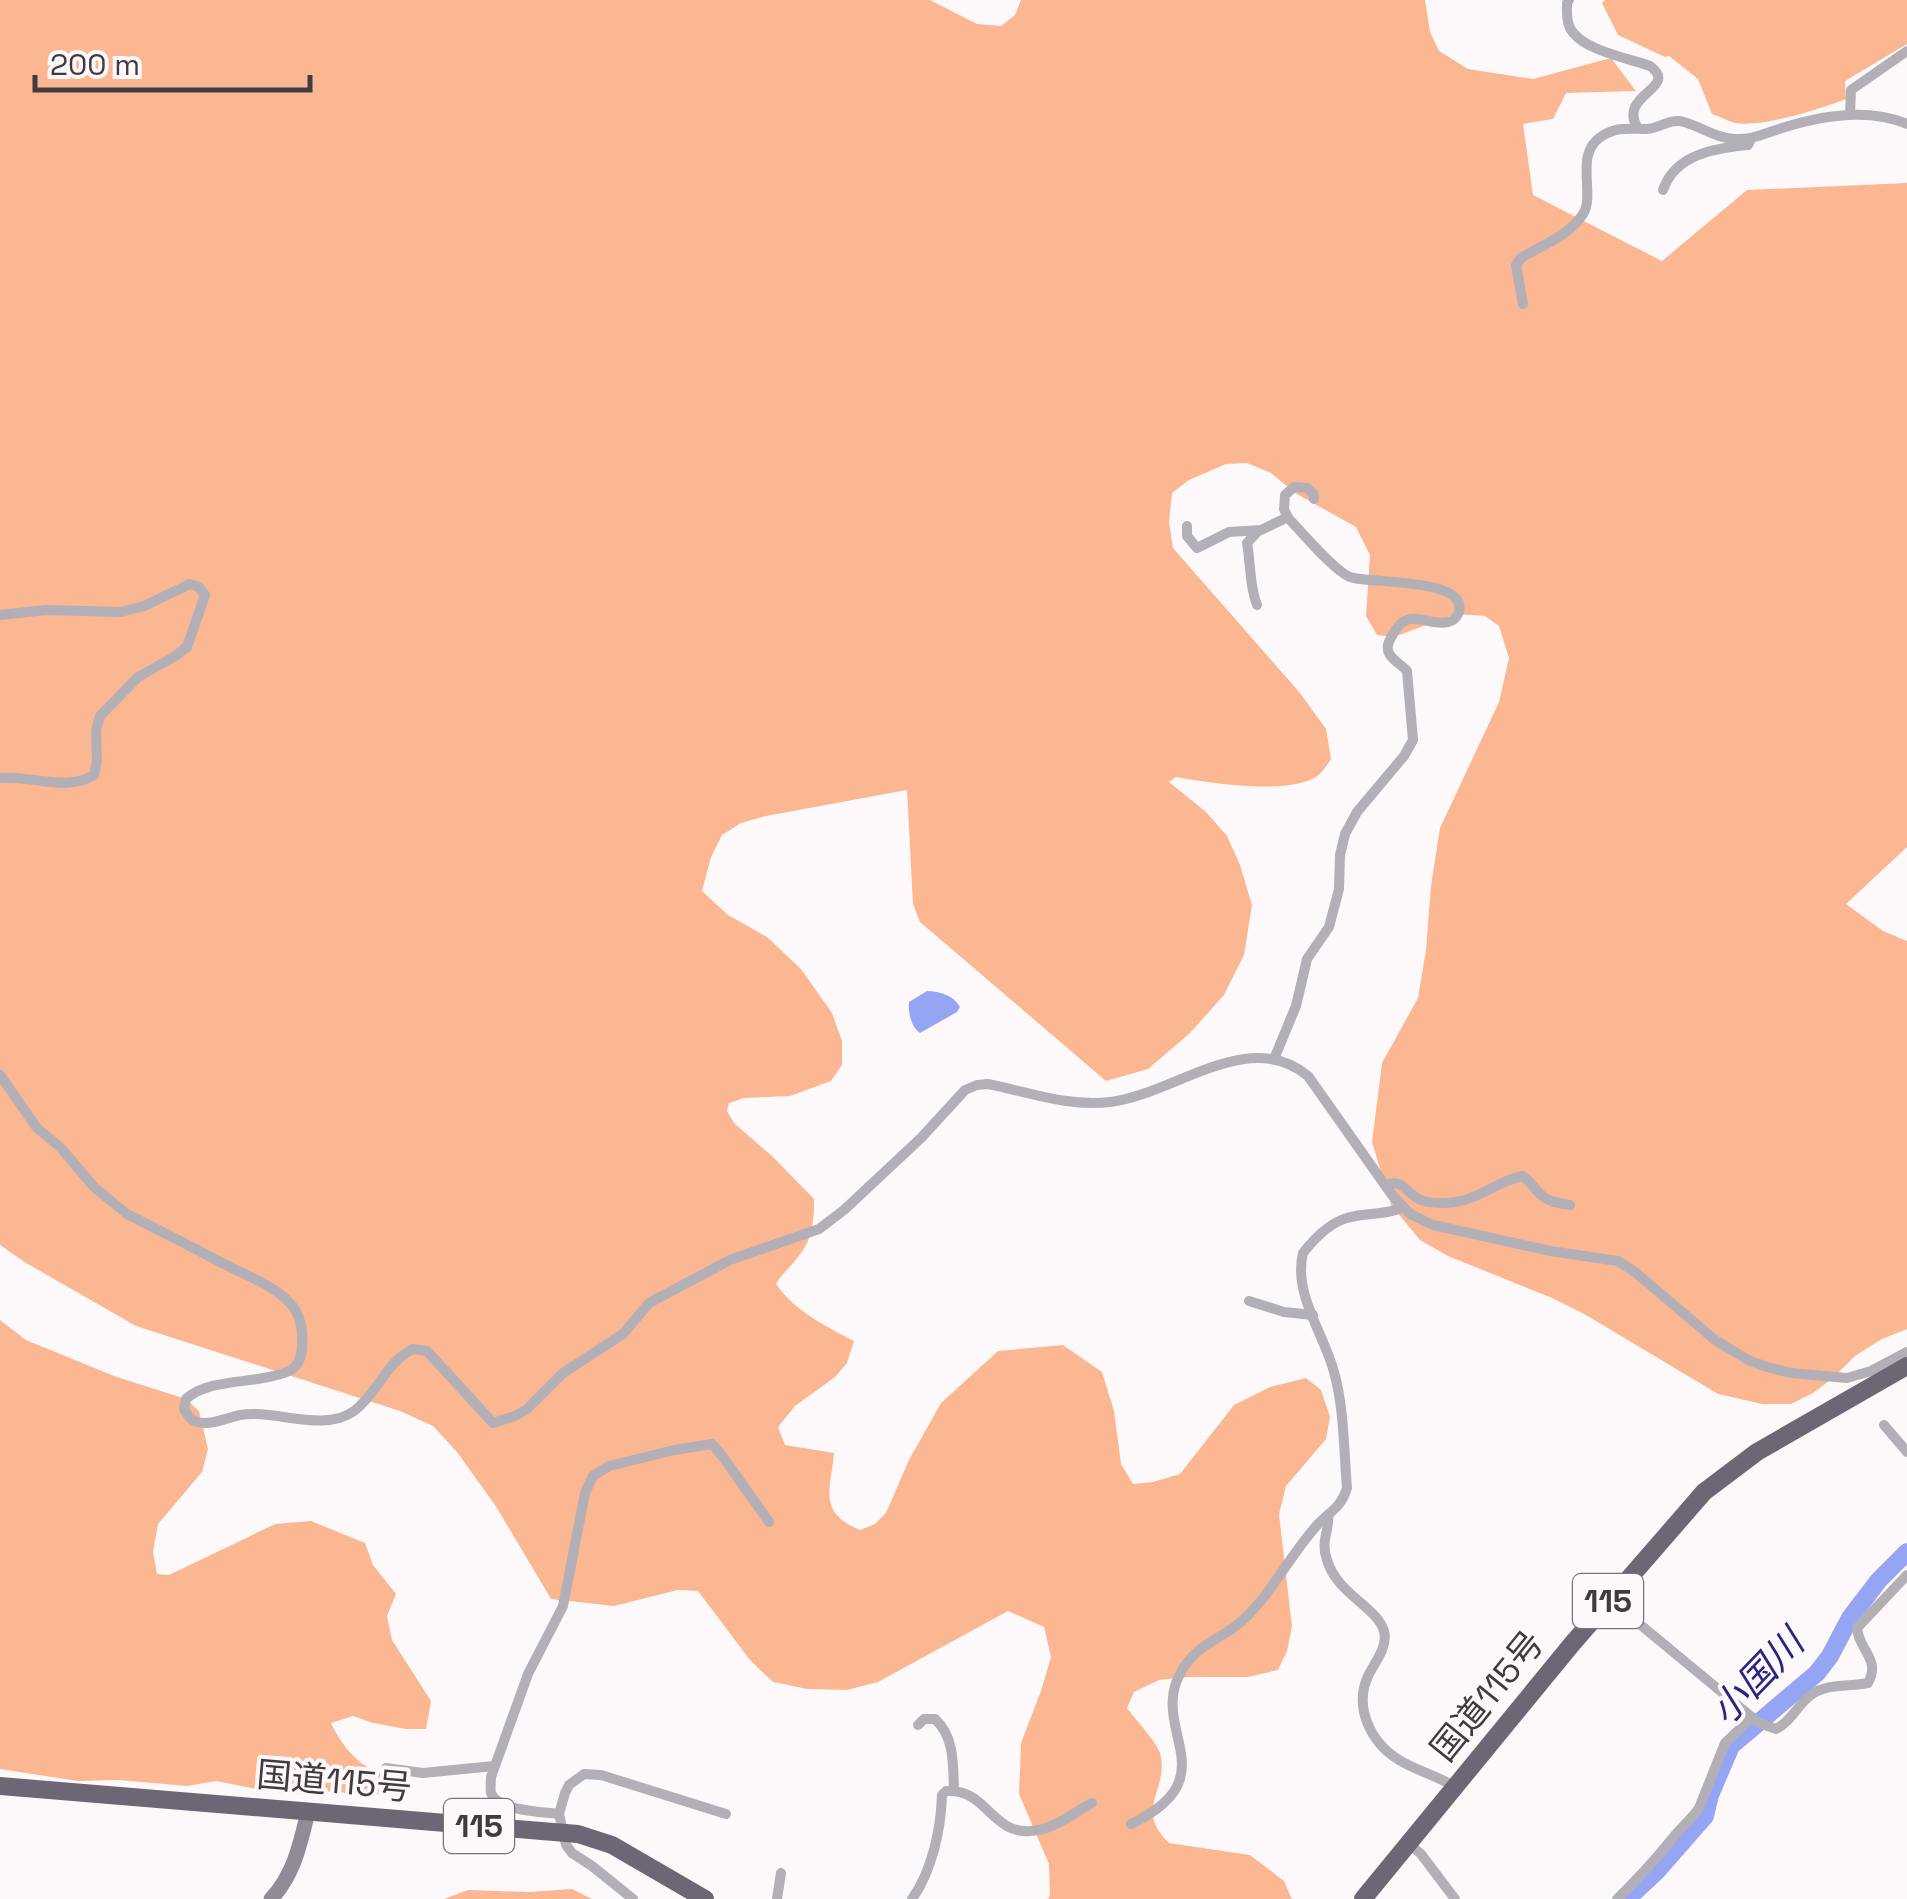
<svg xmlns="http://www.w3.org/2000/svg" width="1907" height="1899" font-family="'Space Grotesk','Noto Sans JP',sans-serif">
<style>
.forest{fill:#fbb692}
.water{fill:#96a4f4}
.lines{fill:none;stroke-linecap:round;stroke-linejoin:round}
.river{stroke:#96a4f4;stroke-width:18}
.minor{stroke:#b3afb7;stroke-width:10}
.secondary{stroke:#908b96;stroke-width:15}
.trunk{stroke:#6e6674;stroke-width:18}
.labels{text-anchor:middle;stroke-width:8;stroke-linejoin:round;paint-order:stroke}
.shield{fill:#fdf9fb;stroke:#7a7377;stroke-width:2.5}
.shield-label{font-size:32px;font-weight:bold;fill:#423a3f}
.street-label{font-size:35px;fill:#423a3f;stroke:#fdf9fb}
.water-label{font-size:38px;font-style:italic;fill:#282681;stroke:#fdf9fb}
</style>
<rect width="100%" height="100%" fill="#fdf9fb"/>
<g class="forest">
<path d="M 0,0 L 930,0 L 977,24 L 1001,26 L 1015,15 L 1021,0 L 1425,0 L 1430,32 L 1439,51 L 1468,69 L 1533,79 L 1611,58 L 1636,91 L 1566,93 L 1553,119 L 1523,124 L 1533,195 L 1662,261 L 1747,190 L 1907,183 L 1907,847 L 1846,904 L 1883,931 L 1907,941 L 1907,1329 L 1882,1339 L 1855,1356 L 1833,1378 L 1813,1393 L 1791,1404 L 1762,1404 L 1718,1394 L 1586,1315 L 1552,1298 L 1448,1256 L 1420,1240 L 1391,1205 L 1372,1142 L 1382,1063 L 1418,998 L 1426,950 L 1431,886 L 1440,828 L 1499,702 L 1509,658 L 1499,626 L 1485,616 L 1456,614 L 1394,637 L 1377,635 L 1366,616 L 1370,555 L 1356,527 L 1295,493 L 1271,473 L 1247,463 L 1226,464 L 1189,480 L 1172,493 L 1169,522 L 1173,548 L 1300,693 L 1326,729 L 1331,759 C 1327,765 1322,773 1316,777 C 1286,795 1209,783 1176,777 L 1169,782 L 1206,812 L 1227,836 L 1240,865 L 1252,905 L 1244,955 L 1224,995 L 1190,1033 L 1148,1069 L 1106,1081 L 920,922 L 913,904 L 907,790 L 766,816 L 741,823 L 722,835 L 711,857 L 702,891 L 728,915 L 767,937 L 801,969 L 832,1013 L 842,1041 L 842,1065 L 831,1081 L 790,1096 L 744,1098 L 729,1103 L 727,1111 L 734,1123 L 773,1157 L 814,1199 C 814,1221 813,1239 798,1257 C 791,1267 782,1273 776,1284 C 795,1311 825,1326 854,1341 L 847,1363 L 835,1377 L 795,1406 L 778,1427 L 785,1445 L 834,1453 C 831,1490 817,1512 860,1530 L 875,1524 L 886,1513 L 909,1460 L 941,1403 L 998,1351 L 1063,1345 L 1102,1372 L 1114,1411 L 1121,1464 L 1133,1484 L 1153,1482 L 1180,1474 L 1234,1405 L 1270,1387 L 1306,1378 L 1321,1390 L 1330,1417 L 1326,1439 L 1286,1486 L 1279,1514 L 1292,1627 L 1287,1651 L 1278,1670 L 1248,1677 L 1188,1677 L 1159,1680 L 1134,1692 L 1127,1708 C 1135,1719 1156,1741 1160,1753 C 1170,1789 1133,1809 1169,1843 L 1250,1855 L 1284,1881 L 1292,1899 L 1048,1899 L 1050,1895 L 1049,1864 L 1019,1794 L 1021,1743 L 1041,1691 L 1051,1657 L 1044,1627 L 1008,1611 L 878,1682 L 847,1690 L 807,1689 L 773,1682 L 750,1660 L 698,1591 L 678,1590 L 614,1606 L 551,1599 L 497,1508 L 457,1452 L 433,1426 L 400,1411 L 136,1326 L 26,1263 L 0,1245 Z"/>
<path d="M 1605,0 L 1907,0 L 1907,44 L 1845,81 L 1846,99 C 1820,109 1761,128 1735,123 C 1727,121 1719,116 1712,114 L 1698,79 L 1669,56 L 1665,57 L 1618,35 L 1602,3 Z"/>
<path d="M 0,1320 L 26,1340 L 114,1376 L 186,1399 L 199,1411 L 208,1449 L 202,1472 L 158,1524 L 153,1552 L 157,1574 L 169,1575 L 275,1524 L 311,1521 L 365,1543 L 373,1565 L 396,1594 L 387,1616 L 392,1640 L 431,1701 L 426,1729 L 406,1729 L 373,1723 L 353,1716 L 331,1723 C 345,1752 365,1774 399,1777 L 408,1792 L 391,1796 L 379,1794 L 362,1797 L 336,1791 L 287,1795 L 216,1781 L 187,1786 L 118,1780 L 78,1781 L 0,1769 Z"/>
<polygon points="572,1889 592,1899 444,1899 468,1890 528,1892"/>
</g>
<path class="water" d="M 927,991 C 940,991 954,996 960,1007 L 957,1012 L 920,1033 C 911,1027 908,1013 909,1002 Z"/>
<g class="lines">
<polyline class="river" points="1627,1899 1656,1872 1705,1816 1710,1795 1731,1746 1817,1673 1830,1656 1850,1618 1879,1580 1907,1552"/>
<g class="minor">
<path d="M 1569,0 L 1567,3 C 1567,11 1566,20 1570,28 C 1581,50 1628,58 1650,66 C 1680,88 1618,94 1637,127"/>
<polyline points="1850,115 1851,90 1907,51"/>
<path d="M 1663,190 C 1675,154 1716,148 1748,145 L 1751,139"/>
<path d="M 1523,304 L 1516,265 L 1521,258 C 1542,245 1569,236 1583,214 C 1596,194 1573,154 1602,136 C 1617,126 1631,129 1647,129 C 1661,128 1669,118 1684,122 C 1702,127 1715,138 1735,139 C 1752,140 1763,134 1779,129 C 1819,116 1867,107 1907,124"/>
<polyline points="1187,526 1187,536 1197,548 1229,532 1261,530 1288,517"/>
<path d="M 1257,605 C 1249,585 1251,564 1247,543 L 1258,531"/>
<path d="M 0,615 L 46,610 L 121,612 L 144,606 L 190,584 L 199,587 L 205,595 L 187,647 L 174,657 L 138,677 L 100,716 L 96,730 L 97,760 L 94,775 C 67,792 30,775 0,778"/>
<path d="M 1274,1059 L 1296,1006 L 1307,959 L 1329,927 L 1339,889 L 1340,855 L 1345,834 L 1357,812 L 1404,756 L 1413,740 L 1407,671 C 1402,665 1395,662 1390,655 C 1385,648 1389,641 1393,634 C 1409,605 1426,627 1448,622 C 1454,621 1457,617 1459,612 C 1468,577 1368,584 1350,577 C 1334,571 1302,532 1288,518 L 1284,509 L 1285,495 L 1294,487 L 1307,488 L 1313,493 L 1314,499"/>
<path d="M 0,1075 L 37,1128 L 60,1147 L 94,1187 L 127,1214 C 161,1231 196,1249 230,1267 C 250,1277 274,1286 289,1302 C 301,1314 303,1330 302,1345 C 302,1356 299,1366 289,1371 C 257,1385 210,1377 186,1399 L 184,1409 C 187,1414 189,1418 194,1421 C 208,1427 226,1418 240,1415 C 274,1409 324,1433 354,1411 C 377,1394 386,1362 413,1349 L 427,1351 L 493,1423 L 515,1416 L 527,1409 L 563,1373 L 623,1334 L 649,1303 L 730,1260 L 819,1229 L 844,1210 L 921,1138 L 965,1090 L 977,1085 L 988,1084 C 1029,1092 1067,1107 1110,1102 C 1173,1095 1249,1026 1308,1076 L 1392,1195 L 1410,1214 L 1433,1225 L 1550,1251 L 1618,1261 L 1635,1272 L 1715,1340 L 1750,1361 L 1767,1367 L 1791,1373 L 1847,1378 L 1871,1371 L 1907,1352"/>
<path d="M 1386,1185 C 1403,1178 1406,1194 1421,1200 C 1428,1203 1437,1203 1445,1203 C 1477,1202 1495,1182 1522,1176 C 1530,1180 1532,1186 1539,1193 C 1547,1202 1559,1203 1570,1205"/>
<polyline points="1249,1301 1284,1312 1313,1315"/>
<polyline points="1884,1425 1907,1452"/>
<path d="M 1328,1515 C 1330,1531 1320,1540 1327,1560 C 1337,1594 1377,1607 1384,1631 C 1388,1646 1376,1661 1369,1674 C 1353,1706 1370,1742 1399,1760 C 1417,1771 1438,1776 1455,1787"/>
<path d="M 1625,1612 L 1759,1723 L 1776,1729 C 1791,1722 1798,1704 1811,1695 C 1827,1683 1849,1687 1868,1683 C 1881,1659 1859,1651 1857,1628 L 1907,1575"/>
<path d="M 918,1725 L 924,1719 L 935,1719 C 955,1737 953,1766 954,1791"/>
<polyline points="386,1768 423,1773 494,1766"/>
<path d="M 559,1814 C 543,1812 498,1811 491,1793 C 490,1790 491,1780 491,1777 L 528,1674 L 563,1606 L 585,1493 L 593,1476 L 609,1466 L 674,1450 L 712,1444 L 723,1457 L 769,1522"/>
<path d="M 1131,1824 C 1233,1775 1143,1727 1184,1667 C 1202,1641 1221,1640 1243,1620 C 1273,1592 1291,1553 1319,1523 C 1331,1511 1342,1506 1347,1488 C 1344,1453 1344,1406 1334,1372 C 1324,1334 1293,1294 1303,1253 C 1314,1239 1329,1223 1347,1218 C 1365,1212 1385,1216 1403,1207"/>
<polyline points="1409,1844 1421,1854 1455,1899"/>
<polyline points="633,1899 592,1866 572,1853 566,1845 559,1814 565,1793 569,1785 584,1774 601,1775 726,1814"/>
<polyline points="777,1899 781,1873"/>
<path d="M 912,1899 C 932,1871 941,1829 942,1795 L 946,1791 C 991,1788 991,1843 1043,1829 C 1060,1825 1076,1811 1092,1803"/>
<path d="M 1617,1899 C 1637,1880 1654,1861 1672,1839 C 1680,1828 1691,1820 1699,1808 L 1725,1743 L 1752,1717"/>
</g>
<path class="secondary" d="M 271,1899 C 294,1875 300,1844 308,1812"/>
<g class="trunk">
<polyline points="0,1786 578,1834 612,1845 705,1899"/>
<polyline points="1363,1899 1572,1644 1704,1492 1757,1452 1907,1366"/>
</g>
</g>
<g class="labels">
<g class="shield">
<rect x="1573" y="1574" width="70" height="54" rx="8"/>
<rect x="444" y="1799" width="70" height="54" rx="8"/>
</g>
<g class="shield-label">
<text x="1608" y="1612">115</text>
<text x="479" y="1837">115</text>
</g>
<g class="street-label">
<text transform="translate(1487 1696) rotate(-51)" y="12">国道115号</text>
<text transform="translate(334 1781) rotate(5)" y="12">国道115号</text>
</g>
<g class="water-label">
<text transform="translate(1757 1677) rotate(-46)" y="13">小国川</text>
</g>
</g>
<path d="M35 75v15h275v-15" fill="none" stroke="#423a3f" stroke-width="5"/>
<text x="50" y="75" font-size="30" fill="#423a3f" stroke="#fdf9fb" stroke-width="8" paint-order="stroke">200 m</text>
</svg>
